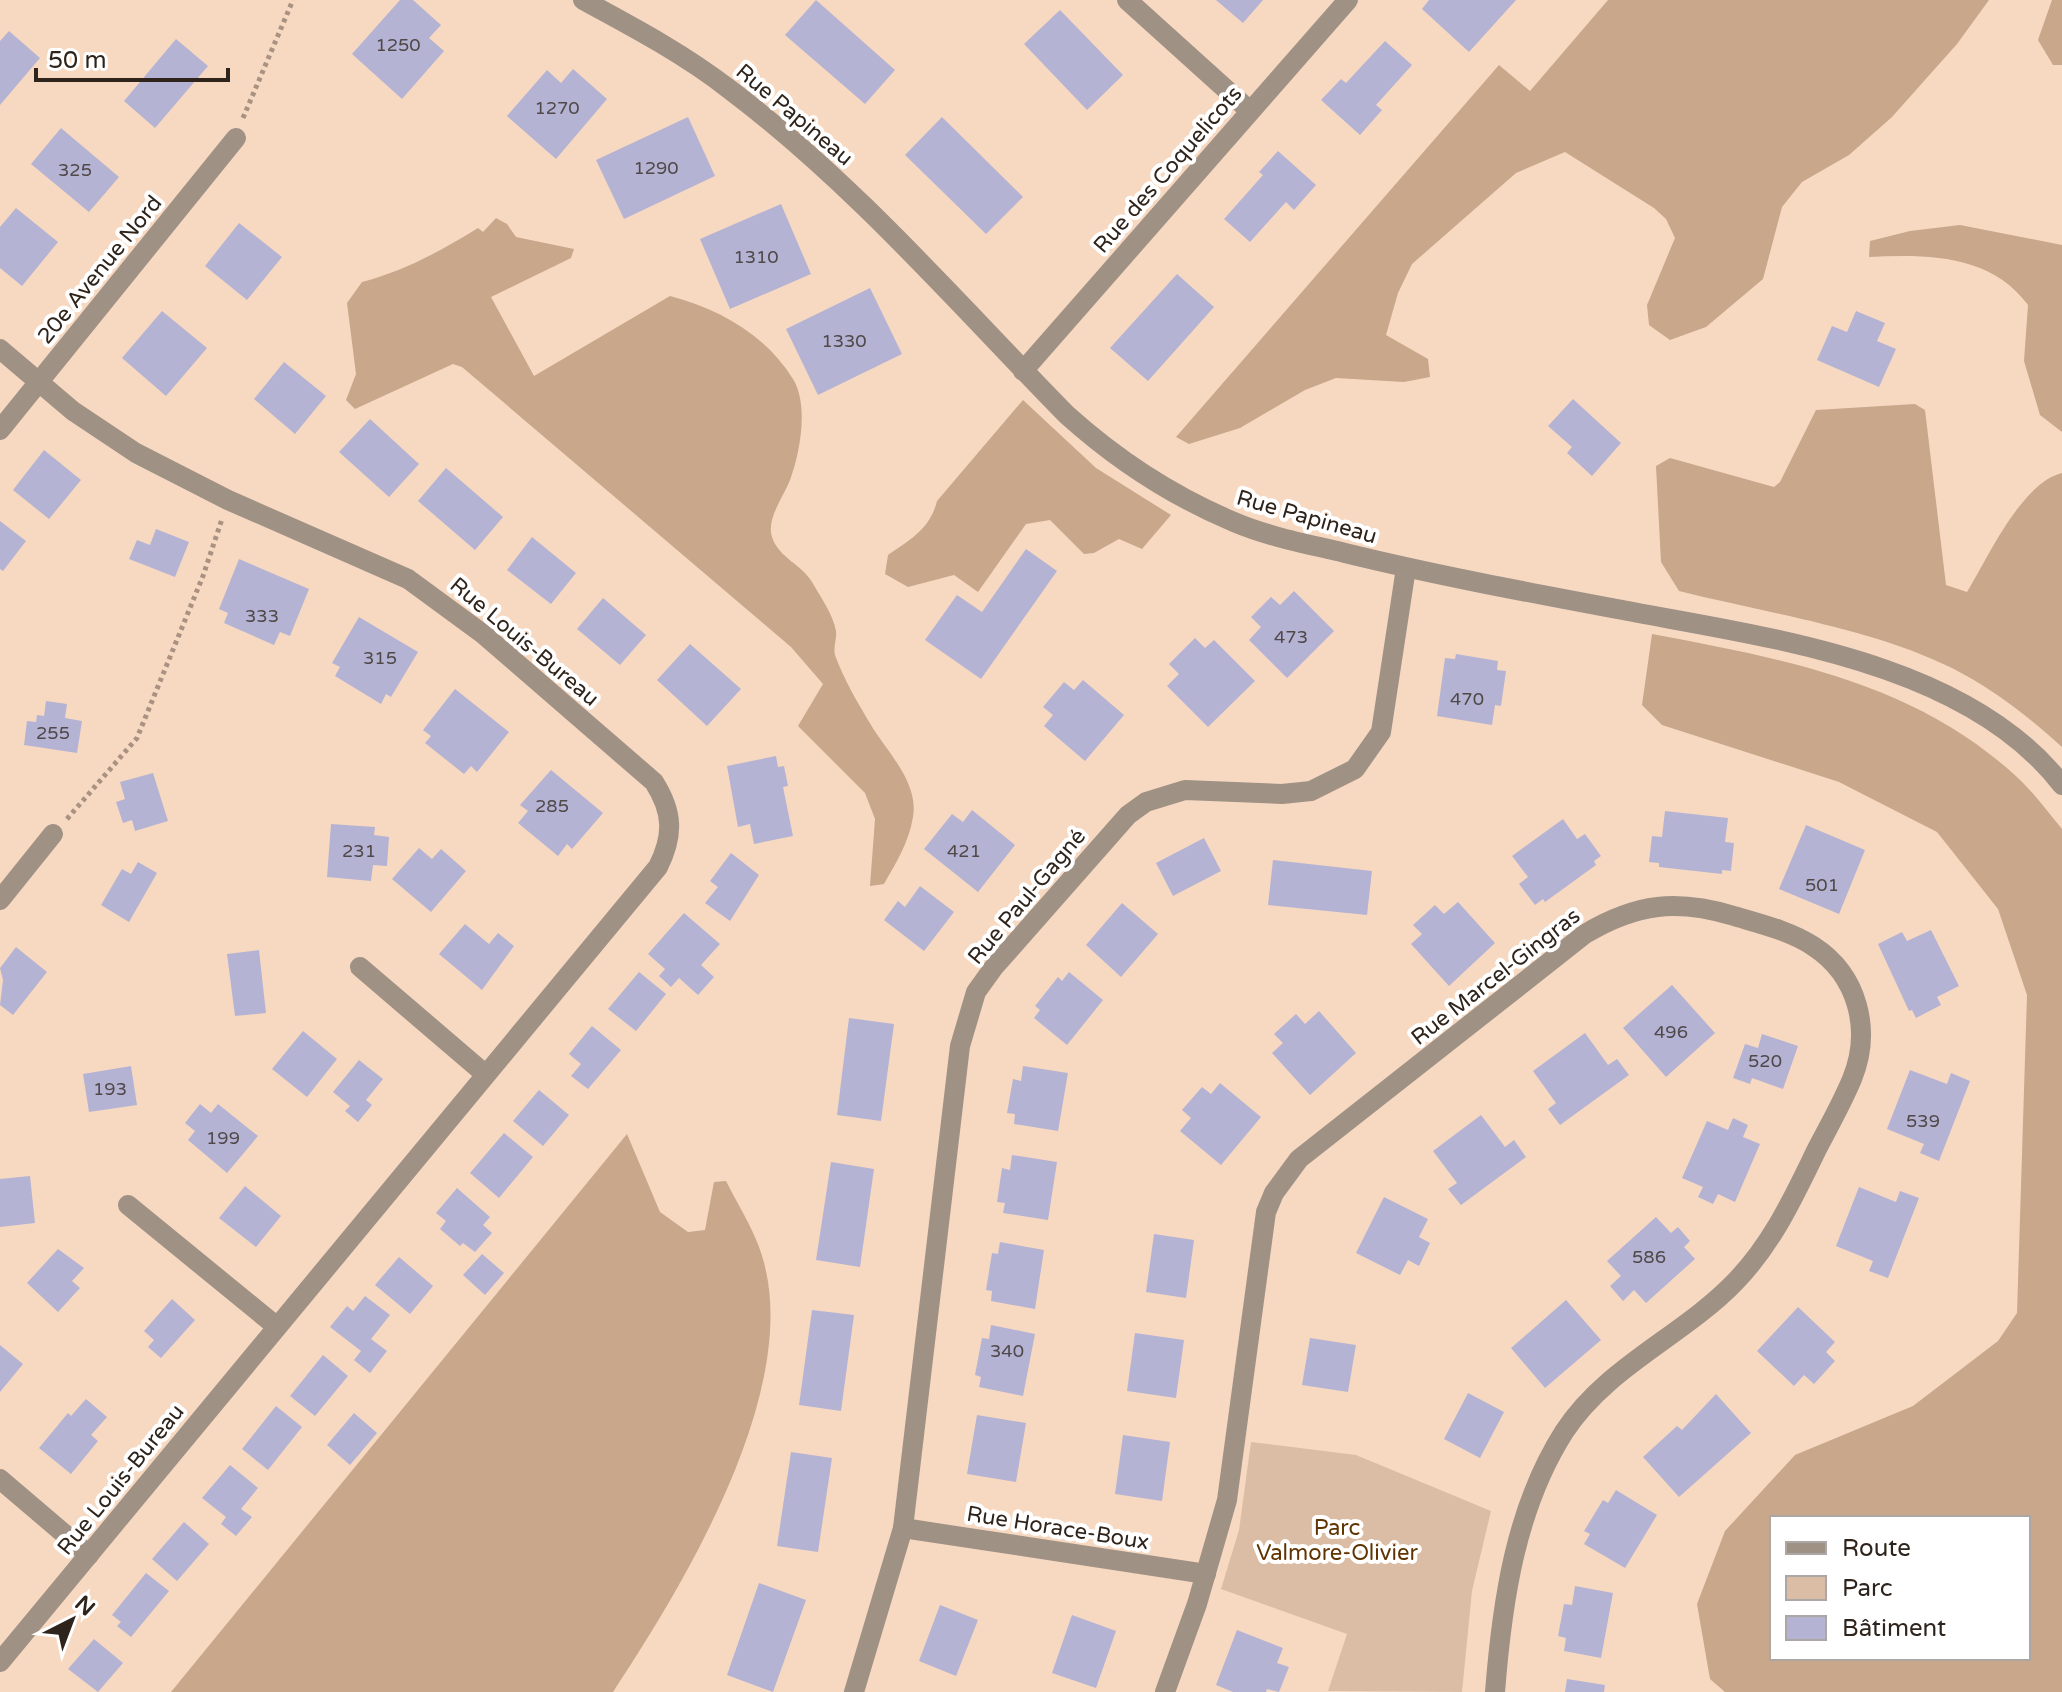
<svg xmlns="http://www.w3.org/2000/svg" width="2062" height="1692" font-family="'Varela Round',sans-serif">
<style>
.green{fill:#dbbda5}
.forest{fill:#c8a78b;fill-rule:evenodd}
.building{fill:#b5b3d3}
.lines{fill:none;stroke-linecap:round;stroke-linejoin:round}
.path{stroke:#a99281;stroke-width:5;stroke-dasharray:4 4;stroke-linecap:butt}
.minor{stroke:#a09185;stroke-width:20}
.labels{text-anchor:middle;stroke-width:8;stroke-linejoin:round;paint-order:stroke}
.number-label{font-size:18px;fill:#504849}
.street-label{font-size:22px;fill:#2f241b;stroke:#fff}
.park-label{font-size:22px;fill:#603402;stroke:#fff}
</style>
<rect width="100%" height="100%" fill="#f7d9c2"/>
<polygon class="green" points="1251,1442 1356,1455 1491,1511 1472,1591 1462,1692 1328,1691 1347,1634 1221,1589 1239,1530"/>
<g class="forest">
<polygon points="1608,0 1989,0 1957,44 1892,117 1849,155 1802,182 1782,207 1763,279 1706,327 1670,340 1649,325 1647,305 1675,238 1666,219 1654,208 1565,152 1516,173 1412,264 1398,293 1386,335 1428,359 1430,377 1404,382 1336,378 1305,390 1240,428 1189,444 1176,437 1499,65 1530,91"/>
<polygon points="2052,0 2062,0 2062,65 2053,65 2038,40"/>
<path d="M 496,218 L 507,224 L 516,237 L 574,249 L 571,258 L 491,297 L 534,376 L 670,296 C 719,309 765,334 793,379 C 809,405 800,453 790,480 C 784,496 766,519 772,537 C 778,557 802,565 812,582 C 820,596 833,614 836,631 C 837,639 833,647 835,655 C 843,678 859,705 871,725 C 887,752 919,782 913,817 C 909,842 896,863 884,884 L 870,886 L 875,819 L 865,793 L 798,726 L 823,684 L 791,647 L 462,367 L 453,364 L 355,409 L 346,400 L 356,374 L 347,303 L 362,282 C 404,271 441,251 478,228 L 483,232 Z"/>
<path d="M 1960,225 L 2062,245 L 2062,432 L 2040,415 L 2024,361 L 2028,305 C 1991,254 1926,254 1869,257 L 1870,241 L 1910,231 Z"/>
<path d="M 1023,400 L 1096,468 L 1171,515 L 1142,549 L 1119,539 L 1094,553 L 1084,554 L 1050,520 L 1026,524 L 978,592 L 954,575 L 908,587 L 885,574 L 888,555 C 911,539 930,529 937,501 Z"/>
<path d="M 1915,404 L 1925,410 L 1946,585 L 1967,592 C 1988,558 2021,483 2062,473 L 2062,747 C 2028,716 1993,689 1952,668 C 1871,628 1767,613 1679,591 L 1661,562 L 1656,466 L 1670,458 L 1774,487 L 1780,482 L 1816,410 Z"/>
<path d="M 1652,634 C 1784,659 1915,682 2018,778 C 2034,793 2048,812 2062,829 L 2062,1692 L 1725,1692 L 1710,1679 L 1697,1604 L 1725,1531 L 1795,1455 L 1913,1406 L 1998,1341 L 2017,1313 L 2027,995 L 1998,909 L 1937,832 L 1839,782 L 1662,725 L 1642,705 ZM 1772,1518 L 2028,1518 L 2028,1658 L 1772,1658 Z"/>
<path d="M 627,1134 L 660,1212 L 688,1232 L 705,1230 L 714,1182 L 726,1181 C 737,1203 751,1225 759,1247 C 809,1380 684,1584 613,1692 L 171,1692 Z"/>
</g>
<g class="building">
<polygon points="400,0 413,0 441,25 429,38 444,51 402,99 352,54"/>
<polygon points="816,0 895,70 865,104 785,35"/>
<polygon points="1216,0 1263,0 1243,23"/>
<polygon points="1429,0 1516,0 1469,52 1422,9"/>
<polygon points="1060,10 1123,75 1087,110 1024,44"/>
<polygon points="9,31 40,58 0,105 0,41"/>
<polygon points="176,39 208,66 155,128 124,101"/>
<polygon points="1385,41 1412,65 1376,105 1382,110 1360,135 1321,100 1341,79 1346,83"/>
<polygon points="573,69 607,99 556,159 507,116 547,70 561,83"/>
<polygon points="688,117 715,176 624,219 596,160"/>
<polygon points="942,117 1023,197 986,234 905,155"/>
<polygon points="61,128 119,177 89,212 31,164"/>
<polygon points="1278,151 1316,185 1294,210 1286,202 1250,242 1224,219 1263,175 1259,172"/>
<polygon points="781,204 811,274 730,309 700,239"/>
<polygon points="16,208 58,242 22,286 0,268 0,227"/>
<polygon points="239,223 282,257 247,300 205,266"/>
<polygon points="1177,274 1214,307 1148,381 1110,348"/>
<polygon points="870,288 902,354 818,395 786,329"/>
<polygon points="162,311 207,348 166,396 122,358"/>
<polygon points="1856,311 1885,323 1877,341 1896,349 1879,387 1817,360 1832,326 1847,332"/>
<polygon points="284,362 326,396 295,434 254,399"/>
<polygon points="1573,399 1621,443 1592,476 1567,453 1572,447 1548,426"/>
<polygon points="370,419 419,464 389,497 339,452"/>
<polygon points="44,450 81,480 49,519 13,490"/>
<polygon points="446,468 503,517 475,550 418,501"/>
<polygon points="0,521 26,541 3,571 0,569"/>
<polygon points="156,529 189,542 175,577 129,559 137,540 150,545"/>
<polygon points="532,537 576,573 551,604 507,570"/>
<polygon points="1026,549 1057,571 981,679 925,640 957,595 982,612"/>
<polygon points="239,559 309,589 290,636 280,632 274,645 224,623 228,613 219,609"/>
<polygon points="1294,591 1334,631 1287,678 1249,640 1261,627 1251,617 1271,597 1280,605"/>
<polygon points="603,598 646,635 620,665 577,629"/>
<polygon points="359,617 418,652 391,697 386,694 381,704 335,676 340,667 332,663"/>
<polygon points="1195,638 1205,648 1214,640 1255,681 1208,727 1167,686 1179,674 1169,664"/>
<polygon points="690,644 741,689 707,726 657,680"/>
<polygon points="1456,654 1498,661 1497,670 1506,671 1501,706 1495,705 1492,725 1437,716 1445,658 1455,659"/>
<polygon points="1083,680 1124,715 1085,761 1044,726 1053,715 1043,707 1064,682 1074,690"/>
<polygon points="455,689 509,732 477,772 471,766 464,774 425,743 431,736 423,730"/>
<polygon points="46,701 67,704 65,718 82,721 77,753 24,745 27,721 36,722 37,715 44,716"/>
<polygon points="776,756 778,767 784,766 788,786 783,787 793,836 754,844 750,824 738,827 727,766"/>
<polygon points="551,770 603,813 572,849 567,844 558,856 518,823 528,811 520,805"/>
<polygon points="153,773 168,821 135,831 132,820 123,823 116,802 125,799 120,782"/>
<polygon points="972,810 1015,845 978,892 924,849 952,814 963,822"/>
<polygon points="1665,811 1728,818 1725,842 1734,843 1731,871 1722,870 1722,874 1659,867 1659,863 1649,862 1652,836 1662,837"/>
<polygon points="1563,819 1577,839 1585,834 1601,856 1594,861 1596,865 1545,902 1543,899 1535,905 1519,884 1528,877 1512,856"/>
<polygon points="331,824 375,827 374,835 389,837 387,866 373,865 371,881 327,877"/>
<polygon points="1806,825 1865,850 1839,914 1779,889"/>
<polygon points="1204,838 1221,871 1173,896 1156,863"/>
<polygon points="419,848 432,859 441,849 466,871 431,912 392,879"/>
<polygon points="731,853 759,875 730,921 705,903 718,887 710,881"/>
<polygon points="1273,860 1372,871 1367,915 1268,905"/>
<polygon points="138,862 157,873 129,922 101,905 122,869 131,874"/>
<polygon points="920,886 954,912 924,951 884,920 898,901 905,907"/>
<polygon points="1458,902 1495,943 1449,986 1411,944 1422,934 1413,925 1435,905 1444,914"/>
<polygon points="1122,903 1158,934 1121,977 1086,945"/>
<polygon points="684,913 720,944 701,965 714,977 698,995 679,978 671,987 659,976 665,969 648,954"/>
<polygon points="465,924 489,944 498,933 514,946 482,990 439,954"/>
<polygon points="1931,930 1959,986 1937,997 1941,1005 1916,1018 1912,1010 1909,1011 1878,944 1902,932 1907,941"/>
<polygon points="16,947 47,972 13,1015 0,1005 3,980 0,968"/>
<polygon points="259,950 266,1013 235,1016 227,954"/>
<polygon points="639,972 666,994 636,1031 608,1009"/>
<polygon points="1069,972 1103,1000 1067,1045 1034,1018 1040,1010 1035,1006 1058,977 1062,981"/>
<polygon points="1672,985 1715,1033 1666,1077 1623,1028"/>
<polygon points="1319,1011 1356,1053 1310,1095 1272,1053 1283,1043 1274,1034 1296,1014 1305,1024"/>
<polygon points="849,1018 894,1024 881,1121 837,1115"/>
<polygon points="592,1026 621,1050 588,1089 571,1076 581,1064 569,1054"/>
<polygon points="303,1031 337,1059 307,1097 272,1069"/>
<polygon points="1585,1033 1608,1065 1617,1059 1629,1075 1560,1125 1548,1109 1556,1103 1533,1071"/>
<polygon points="1762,1034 1798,1046 1783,1089 1752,1078 1750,1084 1733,1078 1745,1044 1758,1048"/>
<polygon points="359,1060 383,1079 366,1100 372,1105 358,1122 345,1111 350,1106 333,1092"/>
<polygon points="131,1066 137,1105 89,1112 83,1074"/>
<polygon points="1023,1066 1068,1073 1058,1131 1014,1124 1015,1114 1007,1113 1013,1079 1021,1081"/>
<polygon points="1910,1070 1947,1084 1951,1073 1970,1081 1939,1161 1920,1153 1924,1144 1887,1129"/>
<polygon points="1220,1083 1261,1117 1221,1165 1180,1131 1191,1118 1182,1110 1202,1087 1211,1094"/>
<polygon points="539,1090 569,1115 543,1146 513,1121"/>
<polygon points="200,1104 211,1113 218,1104 258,1136 227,1173 188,1140 195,1131 185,1123"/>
<polygon points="1481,1115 1505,1147 1514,1140 1526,1157 1461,1205 1448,1189 1457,1183 1433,1151"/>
<polygon points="1733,1118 1748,1125 1743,1137 1760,1144 1735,1202 1718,1194 1713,1204 1698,1197 1703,1187 1682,1178 1707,1121 1728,1130"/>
<polygon points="504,1133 533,1157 499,1198 470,1173"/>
<polygon points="1012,1155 1057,1162 1048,1220 1003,1213 1005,1203 997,1202 1002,1168 1010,1170"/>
<polygon points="831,1162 874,1169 860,1267 816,1260"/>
<polygon points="30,1176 35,1223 0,1227 0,1179"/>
<polygon points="245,1186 281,1216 256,1247 219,1218"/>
<polygon points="1859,1187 1896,1202 1900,1191 1919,1198 1888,1278 1869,1271 1873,1261 1836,1246"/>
<polygon points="457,1188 490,1217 483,1225 492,1233 475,1252 463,1243 460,1246 440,1229 446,1221 436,1213"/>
<polygon points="1384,1197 1428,1219 1419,1237 1430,1243 1419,1266 1408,1260 1400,1275 1356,1253"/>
<polygon points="1656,1217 1671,1233 1678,1227 1690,1241 1684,1247 1695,1259 1646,1303 1634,1290 1623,1301 1610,1286 1621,1276 1607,1261"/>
<polygon points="1154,1234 1194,1240 1186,1298 1146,1292"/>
<polygon points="1000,1242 1044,1250 1035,1309 991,1301 992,1291 986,1290 992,1253 998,1254"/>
<polygon points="58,1249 84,1268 72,1281 80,1288 58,1312 27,1283"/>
<polygon points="482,1254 504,1273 485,1295 463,1275"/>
<polygon points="399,1257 433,1286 410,1314 375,1285"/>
<polygon points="365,1296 390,1315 371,1339 387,1351 370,1373 354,1360 361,1351 330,1327 347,1306 353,1311"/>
<polygon points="172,1299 195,1320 161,1358 148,1347 154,1340 144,1331"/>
<polygon points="1566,1300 1601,1340 1545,1388 1511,1348"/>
<polygon points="1798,1307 1835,1342 1826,1352 1835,1361 1814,1384 1804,1375 1794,1386 1757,1351"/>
<polygon points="812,1310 854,1315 841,1411 799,1405"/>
<polygon points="991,1325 1035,1334 1023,1396 979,1387 981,1377 975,1375 982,1338 989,1339"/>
<polygon points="1135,1333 1184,1340 1176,1398 1127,1391"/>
<polygon points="1310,1338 1356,1345 1348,1392 1302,1385"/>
<polygon points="0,1345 23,1364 0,1392"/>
<polygon points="323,1355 348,1376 315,1416 290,1396"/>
<polygon points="1468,1393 1504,1412 1480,1458 1444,1439"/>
<polygon points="1716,1394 1751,1433 1679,1497 1643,1457 1677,1426 1682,1430"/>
<polygon points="86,1399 107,1417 91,1435 98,1441 71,1474 39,1448 68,1413 71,1416"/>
<polygon points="276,1406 302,1427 268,1470 242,1449"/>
<polygon points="354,1413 377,1433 350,1465 327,1445"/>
<polygon points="977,1415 1026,1423 1016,1482 967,1474"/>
<polygon points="1123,1435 1170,1442 1162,1501 1115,1494"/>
<polygon points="791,1452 832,1458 818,1552 777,1546"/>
<polygon points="230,1465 258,1488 241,1509 252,1517 236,1536 221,1524 226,1517 202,1498"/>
<polygon points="1616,1490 1657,1515 1625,1568 1584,1544 1590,1534 1584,1531 1603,1500 1608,1503"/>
<polygon points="184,1522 209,1544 177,1581 152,1559"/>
<polygon points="146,1573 169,1591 131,1637 117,1626 121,1622 112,1615"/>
<polygon points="759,1583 806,1600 773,1692 727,1675"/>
<polygon points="1575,1586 1613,1593 1601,1658 1564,1651 1566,1638 1558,1636 1564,1604 1572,1605"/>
<polygon points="940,1605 978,1620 956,1676 919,1661"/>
<polygon points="1072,1615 1116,1631 1096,1688 1052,1673"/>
<polygon points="1237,1630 1283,1648 1277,1663 1289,1667 1279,1692 1267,1689 1266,1692 1233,1692 1216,1685"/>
<polygon points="94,1639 123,1663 98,1692 68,1669"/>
<polygon points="1567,1679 1605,1685 1604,1692 1565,1692"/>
</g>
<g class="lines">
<g class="path">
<polyline points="243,118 293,0"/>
<polyline points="67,819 137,738 203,576 222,519"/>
</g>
<g class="minor">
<path d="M 583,0 C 633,27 684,54 729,89 C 854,183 958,304 1067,415 C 1117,460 1172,496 1234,522 C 1269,537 1308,544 1345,553 C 1435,575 1526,592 1617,609 C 1762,637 1966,660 2062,785"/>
<polyline points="1127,0 1250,111"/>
<path d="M 0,349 L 73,411 L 136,453 L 228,500 L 408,579 L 483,634 L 654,782 C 673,812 674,835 658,867 L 0,1662"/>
<polyline points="1023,371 1348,0"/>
<polyline points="0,430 236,138"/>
<polyline points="0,900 53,834"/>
<polyline points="360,967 485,1074"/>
<polyline points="128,1205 276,1326"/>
<polyline points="0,1479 89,1555"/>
<polyline points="903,1528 1206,1574"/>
<polyline points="854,1692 903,1528 960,1046 976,992 994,967 1128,815 1146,802 1185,790 1282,794 1311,791 1355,769 1381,732 1406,568"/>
<path d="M 1165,1692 L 1197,1604 L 1227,1500 L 1266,1212 L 1274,1193 L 1299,1159 L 1585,934 C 1637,903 1677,899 1734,916 C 1761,924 1790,931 1813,946 C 1858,975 1872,1030 1852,1079 C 1842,1103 1829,1126 1817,1149 C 1794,1196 1773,1243 1735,1282 C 1683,1336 1606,1367 1564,1432 C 1515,1509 1502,1603 1495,1692"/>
</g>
</g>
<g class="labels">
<g class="number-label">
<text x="398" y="51">1250</text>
<text x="557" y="114">1270</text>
<text x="656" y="174">1290</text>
<text x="75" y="176">325</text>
<text x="756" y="263">1310</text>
<text x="844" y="347">1330</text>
<text x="262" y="622">333</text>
<text x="1291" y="643">473</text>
<text x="380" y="664">315</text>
<text x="1467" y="705">470</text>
<text x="53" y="739">255</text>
<text x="552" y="812">285</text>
<text x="359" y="857">231</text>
<text x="964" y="857">421</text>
<text x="1822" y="891">501</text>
<text x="1671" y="1038">496</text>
<text x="1765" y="1067">520</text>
<text x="110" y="1095">193</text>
<text x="1923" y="1127">539</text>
<text x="223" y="1144">199</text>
<text x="1649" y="1263">586</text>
<text x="1007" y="1357">340</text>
</g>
<g class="street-label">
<text transform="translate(795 114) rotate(40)" y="8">Rue Papineau</text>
<text transform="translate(1167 169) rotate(-49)" y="8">Rue des Coquelicots</text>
<text transform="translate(99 269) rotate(-51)" y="8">20e Avenue Nord</text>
<text transform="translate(1307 516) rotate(16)" y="8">Rue Papineau</text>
<text transform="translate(525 641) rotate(40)" y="8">Rue Louis-Bureau</text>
<text transform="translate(1026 896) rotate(-50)" y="8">Rue Paul-Gagné</text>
<text transform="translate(1495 976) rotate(-38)" y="8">Rue Marcel-Gingras</text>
<text transform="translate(120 1479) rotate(-51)" y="8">Rue Louis-Bureau</text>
<text transform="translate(1058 1527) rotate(9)" y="8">Rue Horace-Boux</text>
</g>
<g class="park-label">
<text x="1337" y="1535">Parc<tspan x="1337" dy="25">Valmore-Olivier</tspan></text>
</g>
</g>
<rect x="1770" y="1516" width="260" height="144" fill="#ffffff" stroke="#aca7a4" stroke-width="2"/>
<rect x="1786" y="1542" width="40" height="12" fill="#a09185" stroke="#aca7a4" stroke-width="2"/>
<text x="1842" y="1556" font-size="24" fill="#2f241b">Route</text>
<rect x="1786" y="1576" width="40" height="24" fill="#dbbda5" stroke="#aca7a4" stroke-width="2"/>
<text x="1842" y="1596" font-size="24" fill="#2f241b">Parc</text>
<rect x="1786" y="1616" width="40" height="24" fill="#b5b3d3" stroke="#aca7a4" stroke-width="2"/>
<text x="1842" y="1636" font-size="24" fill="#2f241b">Bâtiment</text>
<g transform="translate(72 1620) rotate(42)" stroke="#ffffff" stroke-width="6" paint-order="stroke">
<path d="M0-6L14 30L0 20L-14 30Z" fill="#2f241b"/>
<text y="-12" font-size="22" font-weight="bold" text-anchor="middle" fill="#2f241b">N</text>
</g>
<path d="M36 68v12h192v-12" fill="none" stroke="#2f241b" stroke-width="4"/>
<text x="48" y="68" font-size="24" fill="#2f241b" stroke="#ffffff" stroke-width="6" paint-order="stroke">50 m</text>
</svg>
